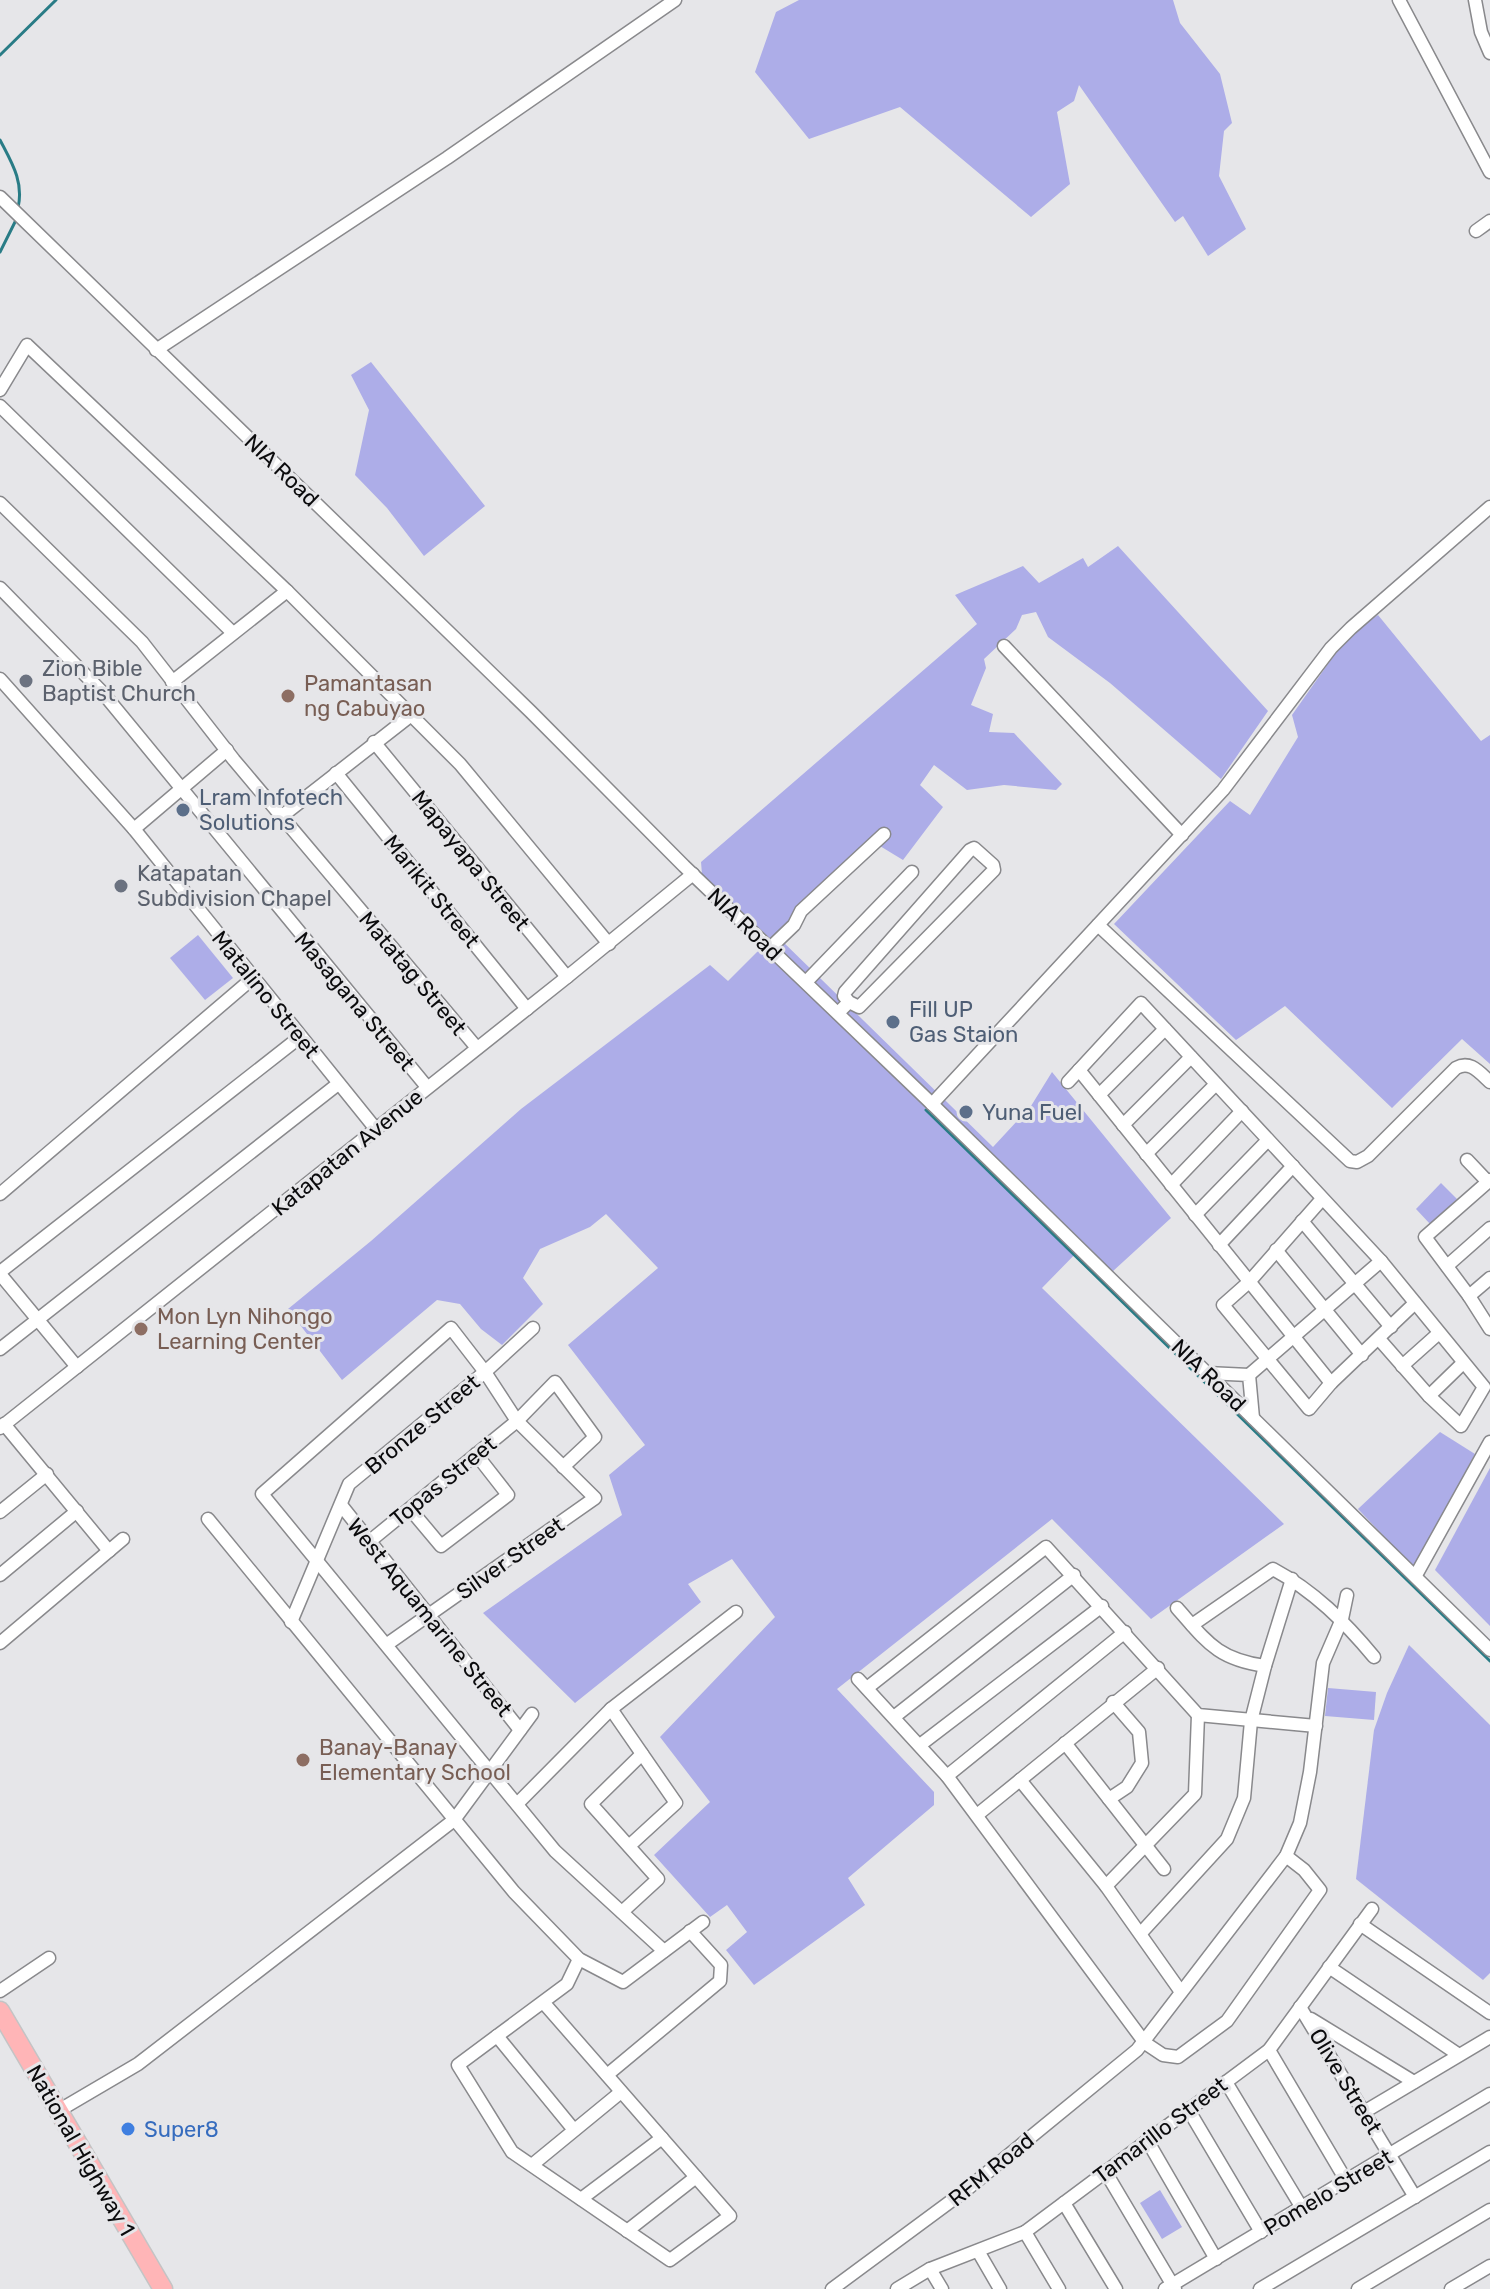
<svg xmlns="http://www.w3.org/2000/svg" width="1490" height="2289" font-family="Rubik,sans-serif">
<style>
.green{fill:#adade8}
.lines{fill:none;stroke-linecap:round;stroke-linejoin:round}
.stream{stroke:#297c86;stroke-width:3}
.minor-casing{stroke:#89898c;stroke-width:15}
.highway-casing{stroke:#c4c4c5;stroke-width:21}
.minor{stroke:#fff;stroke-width:12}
.highway{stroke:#ffb5b7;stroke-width:18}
.worship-dot{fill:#6b7280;stroke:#e6e6e9;stroke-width:3}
.education-dot{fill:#8d6e63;stroke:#e6e6e9;stroke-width:3}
.service-dot{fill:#5c6f8a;stroke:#e6e6e9;stroke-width:3}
.shop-dot{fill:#3f7fe0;stroke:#e6e6e9;stroke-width:3}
.labels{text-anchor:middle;stroke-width:6;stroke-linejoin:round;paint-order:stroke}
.street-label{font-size:22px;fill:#0b0b0d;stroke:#e6e6e9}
.worship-label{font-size:22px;fill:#5b616d;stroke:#e6e6e9;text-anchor:start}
.education-label{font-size:22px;fill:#785e54;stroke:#e6e6e9;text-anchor:start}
.service-label{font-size:22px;fill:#4e5e75;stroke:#e6e6e9;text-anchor:start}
.shop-label{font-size:22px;fill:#366cbe;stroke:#e6e6e9;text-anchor:start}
</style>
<rect width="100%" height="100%" fill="#e6e6e9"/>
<g class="green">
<polygon points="799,0 1173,0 1180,23 1220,74 1232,123 1224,131 1219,176 1246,229 1208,256 1183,216 1175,222 1079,85 1074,101 1057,112 1070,184 1031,217 900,107 809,139 755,72 776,12"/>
<polygon points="371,362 485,506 424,556 387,508 355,475 369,410 351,375"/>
<polygon points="1118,546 1268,711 1221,779 1110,683 1048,637 1036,612 1022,615 1016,629 984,659 986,668 971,705 993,714 989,732 1014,733 1062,784 1056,790 1004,785 967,790 934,765 920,785 943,807 903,860 875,843 777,936 993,1147 1031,1106 1052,1072 1171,1218 1112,1272 1084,1245 1042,1288 1284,1524 1151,1619 1052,1519 837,1689 934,1792 934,1805 848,1878 865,1905 754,1985 726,1950 747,1932 727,1905 710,1917 654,1855 710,1802 660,1737 775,1617 732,1559 688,1584 701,1602 575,1703 483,1613 622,1515 609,1475 645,1445 568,1345 658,1268 606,1214 590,1227 540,1249 523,1278 543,1304 502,1345 481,1329 460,1304 437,1300 342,1380 288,1309 371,1241 521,1109 710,965 728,981 770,939 702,874 701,862 977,624 955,595 1023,566 1039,583 1083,558 1088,567"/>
<polygon points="1378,615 1481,741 1490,735 1490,1064 1462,1039 1392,1108 1285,1006 1236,1040 1114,924 1230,801 1250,815 1298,737 1292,715 1349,634"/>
<polygon points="198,935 233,978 205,1000 170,958"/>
<polygon points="1441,1183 1457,1199 1431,1225 1416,1209"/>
<polygon points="1440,1432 1475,1454 1414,1568 1358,1509"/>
<polygon points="1490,1468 1490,1626 1435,1570"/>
<polygon points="1409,1645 1490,1725 1490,1973 1483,1980 1356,1879 1374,1730 1387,1693"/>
<polygon points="1328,1688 1376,1692 1374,1720 1325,1716"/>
<polygon points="1160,2190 1182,2227 1162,2239 1140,2203"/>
</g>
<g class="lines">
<g class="stream">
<polyline points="0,55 56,0"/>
<path d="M 0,140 C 12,163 24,182 18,208"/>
<polyline points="0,252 16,220"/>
<polyline points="926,1110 1490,1661"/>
</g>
<defs>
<g id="minor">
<polyline points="1399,0 1490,172"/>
<polyline points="1475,0 1481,32 1490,53"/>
<polyline points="0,197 531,712 684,866 932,1104 1490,1650"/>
<polyline points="1476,231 1490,221"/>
<polyline points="156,350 447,158 675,0"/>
<polyline points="0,390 27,345 287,591 460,764 609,944"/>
<polyline points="0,406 233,633"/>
<polyline points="0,503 142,642 234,760 477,1048"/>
<polyline points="0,588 103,693 427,1087"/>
<polyline points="1004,646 1182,835"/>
<polyline points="0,679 134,829 375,1128"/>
<polyline points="172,682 287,591"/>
<polyline points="374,742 567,977"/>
<polyline points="336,773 527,1009"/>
<polyline points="282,816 410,716"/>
<polyline points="134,829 227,750"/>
<path d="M 1098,925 L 1350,1161 L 1357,1162 L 1368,1156 L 1456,1068 C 1470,1060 1479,1072 1490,1082"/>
<polyline points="770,948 794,925 801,911 884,834"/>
<polyline points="806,982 912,872"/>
<polyline points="838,1013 849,1002 844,996 845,992 970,850 974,848 993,865 994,870 859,1007 849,1002"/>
<polyline points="1079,1070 1331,1383"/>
<polyline points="1068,1082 1141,1003 1381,1261 1484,1387 1461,1426 1429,1396 1379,1339"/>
<polyline points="1099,1095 1165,1029"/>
<polyline points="932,1104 1223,790 1331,648 1351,628 1490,507"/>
<polyline points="1123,1125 1191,1057"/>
<polyline points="1146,1154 1216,1084"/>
<polyline points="1467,1160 1488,1182"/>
<polyline points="1490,1180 1425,1237 1469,1296 1490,1329"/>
<polyline points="1171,1185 1242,1111"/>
<polyline points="0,1194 253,978"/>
<polyline points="1322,1199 1249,1282 1223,1305 1309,1409 1331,1383 1415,1303"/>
<polyline points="1195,1215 1268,1140"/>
<polyline points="1302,1221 1391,1327"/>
<polyline points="1219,1245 1293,1166"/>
<polyline points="1276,1250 1362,1355"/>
<polyline points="1447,1266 1490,1228"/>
<polyline points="0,1272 300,1037"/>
<polyline points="0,1274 77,1367"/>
<polyline points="1469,1296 1490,1278"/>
<polyline points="0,1349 338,1084"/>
<polyline points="1402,1366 1439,1333"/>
<polyline points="1207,1373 1249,1375 1253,1418"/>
<polyline points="1249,1375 1381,1261"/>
<polyline points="1429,1396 1463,1363"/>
<polyline points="4,1424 109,1551"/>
<polyline points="0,1428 567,977 693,874"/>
<polyline points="341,1505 520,1730"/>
<polyline points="410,1509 441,1546 508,1495 476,1454"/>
<polyline points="0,1512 47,1474"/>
<polyline points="208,1519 514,1892 579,1959 623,1982 703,1922"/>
<polyline points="370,1541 517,1421 555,1382 595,1437 563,1467"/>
<polyline points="0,1575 77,1511"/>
<polyline points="1416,1575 1490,1442"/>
<path d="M 1177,1608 C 1207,1642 1217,1659 1265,1666"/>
<polyline points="291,1622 349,1484 485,1372 533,1328"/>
<path d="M 1192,1625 L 1273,1569 C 1314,1591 1345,1622 1374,1657"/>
<polyline points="0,1643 123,1539"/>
<polyline points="386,1645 595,1498 517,1421 485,1372 451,1328 262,1494 555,1851 664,1951"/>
<polyline points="858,1679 947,1776 1145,2043 1163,2055 1178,2057 1227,2021 1320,1890 1304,1870 1286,1856"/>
<polyline points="867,1688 1046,1547 1198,1715 1316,1726"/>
<polyline points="611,1709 676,1803 629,1846"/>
<polyline points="894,1717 1074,1575"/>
<polyline points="1065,1743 1164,1869"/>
<polyline points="920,1745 1102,1606"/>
<polyline points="947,1776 1125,1632"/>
<polyline points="1020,1780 1106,1886 1181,1992"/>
<polyline points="1109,1799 1127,1787 1142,1763 1139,1732 1113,1702"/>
<polyline points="517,1804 611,1709 736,1612"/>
<polyline points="977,1815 1158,1668"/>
<polyline points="1106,1886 1195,1794 1198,1715"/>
<polyline points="622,1912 658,1879 591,1804 642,1754"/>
<polyline points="1360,1924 1490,2013"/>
<polyline points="1141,1933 1227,1839 1244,1798 1251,1721 1265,1666 1292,1579"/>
<polyline points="1329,1967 1459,2055"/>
<polyline points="0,1991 49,1958"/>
<polyline points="543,2002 730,2216 670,2260 512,2152 458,2065 567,1984 579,1959"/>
<polyline points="1300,2007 1415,2197"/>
<polyline points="1311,2019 1414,2082"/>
<polyline points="497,2036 574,2130"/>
<polyline points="1269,2050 1347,2182"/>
<polyline points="607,2075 720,1981 721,1965 690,1931"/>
<polyline points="1226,2082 1302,2208"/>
<polyline points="1188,2109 1261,2232"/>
<polyline points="58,2111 138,2064 454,1820 532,1714"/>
<polyline points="1364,2112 1490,2037"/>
<polyline points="1147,2140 1216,2259"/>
<polyline points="532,2165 621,2092"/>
<polyline points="1105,2171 1175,2289"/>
<polyline points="581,2199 662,2138"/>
<polyline points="1064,2203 1116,2289"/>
<polyline points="627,2231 696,2177"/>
<polyline points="1025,2232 1059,2289"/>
<polyline points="978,2251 1000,2289"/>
<polyline points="930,2269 942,2289"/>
<polyline points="832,2289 966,2190 1137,2050 1286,1856 1300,1823 1310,1772 1323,1663 1342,1619 1347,1595"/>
<polyline points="897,2289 930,2269 1025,2232 1269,2050 1372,1909"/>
<polyline points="1165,2289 1490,2094"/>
<polyline points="1260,2289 1490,2152"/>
<polyline points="1358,2289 1490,2210"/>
<polyline points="1451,2289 1490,2266"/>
</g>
<polyline id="highway" points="0,2011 163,2289"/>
</defs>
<use href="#minor" class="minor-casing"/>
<use href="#highway" class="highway-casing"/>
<use href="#minor" class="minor"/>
<use href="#highway" class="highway"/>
</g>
<g class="worship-dot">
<circle cx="26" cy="681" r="8"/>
<circle cx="121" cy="886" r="8"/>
</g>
<g class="education-dot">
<circle cx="288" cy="696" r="8"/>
<circle cx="141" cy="1329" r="8"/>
<circle cx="303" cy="1760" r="8"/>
</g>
<g class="service-dot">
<circle cx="183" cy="810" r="8"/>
<circle cx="893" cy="1022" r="8"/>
<circle cx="966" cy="1112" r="8"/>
</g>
<circle class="shop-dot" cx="128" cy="2129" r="8"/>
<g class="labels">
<g class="street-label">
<text transform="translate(282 470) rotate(44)" y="8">NIA Road</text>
<text transform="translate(471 860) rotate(51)" y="8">Mapayapa Street</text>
<text transform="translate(432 891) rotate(51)" y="8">Marikit Street</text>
<text transform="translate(745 924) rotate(44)" y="8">NIA Road</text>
<text transform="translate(413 973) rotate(50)" y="8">Matatag Street</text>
<text transform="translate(266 994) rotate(51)" y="8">Matalino Street</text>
<text transform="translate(355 1001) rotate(50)" y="8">Masagana Street</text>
<text transform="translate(347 1152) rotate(-39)" y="8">Katapatan Avenue</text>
<text transform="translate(1209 1375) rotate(44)" y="8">NIA Road</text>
<text transform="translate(422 1424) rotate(-40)" y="8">Bronze Street</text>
<text transform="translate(443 1481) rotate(-39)" y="8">Topas Street</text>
<text transform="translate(510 1558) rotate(-35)" y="8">Silver Street</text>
<text transform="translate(430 1617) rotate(51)" y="8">West Aquamarine Street</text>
<text transform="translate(1346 2081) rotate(59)" y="8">Olive Street</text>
<text transform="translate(1160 2130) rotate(-37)" y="8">Tamarillo Street</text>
<text transform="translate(81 2150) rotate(60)" y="8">National Highway 1</text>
<text transform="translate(991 2169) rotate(-39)" y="8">RFM Road</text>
<text transform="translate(1328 2192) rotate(-31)" y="8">Pomelo Street</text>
</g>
<g class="worship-label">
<text x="42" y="676">Zion Bible<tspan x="42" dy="25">Baptist Church</tspan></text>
<text x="137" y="881">Katapatan<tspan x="137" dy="25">Subdivision Chapel</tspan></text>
</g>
<g class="education-label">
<text x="304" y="691">Pamantasan<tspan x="304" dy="25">ng Cabuyao</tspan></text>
<text x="157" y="1324">Mon Lyn Nihongo<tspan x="157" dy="25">Learning Center</tspan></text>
<text x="319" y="1755">Banay-Banay<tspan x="319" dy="25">Elementary School</tspan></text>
</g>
<g class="service-label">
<text x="199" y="805">Lram Infotech<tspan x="199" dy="25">Solutions</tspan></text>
<text x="909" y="1017">Fill UP<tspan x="909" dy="25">Gas Staion</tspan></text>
<text x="982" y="1120">Yuna Fuel</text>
</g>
<g class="shop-label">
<text x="144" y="2137">Super8</text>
</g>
</g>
</svg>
